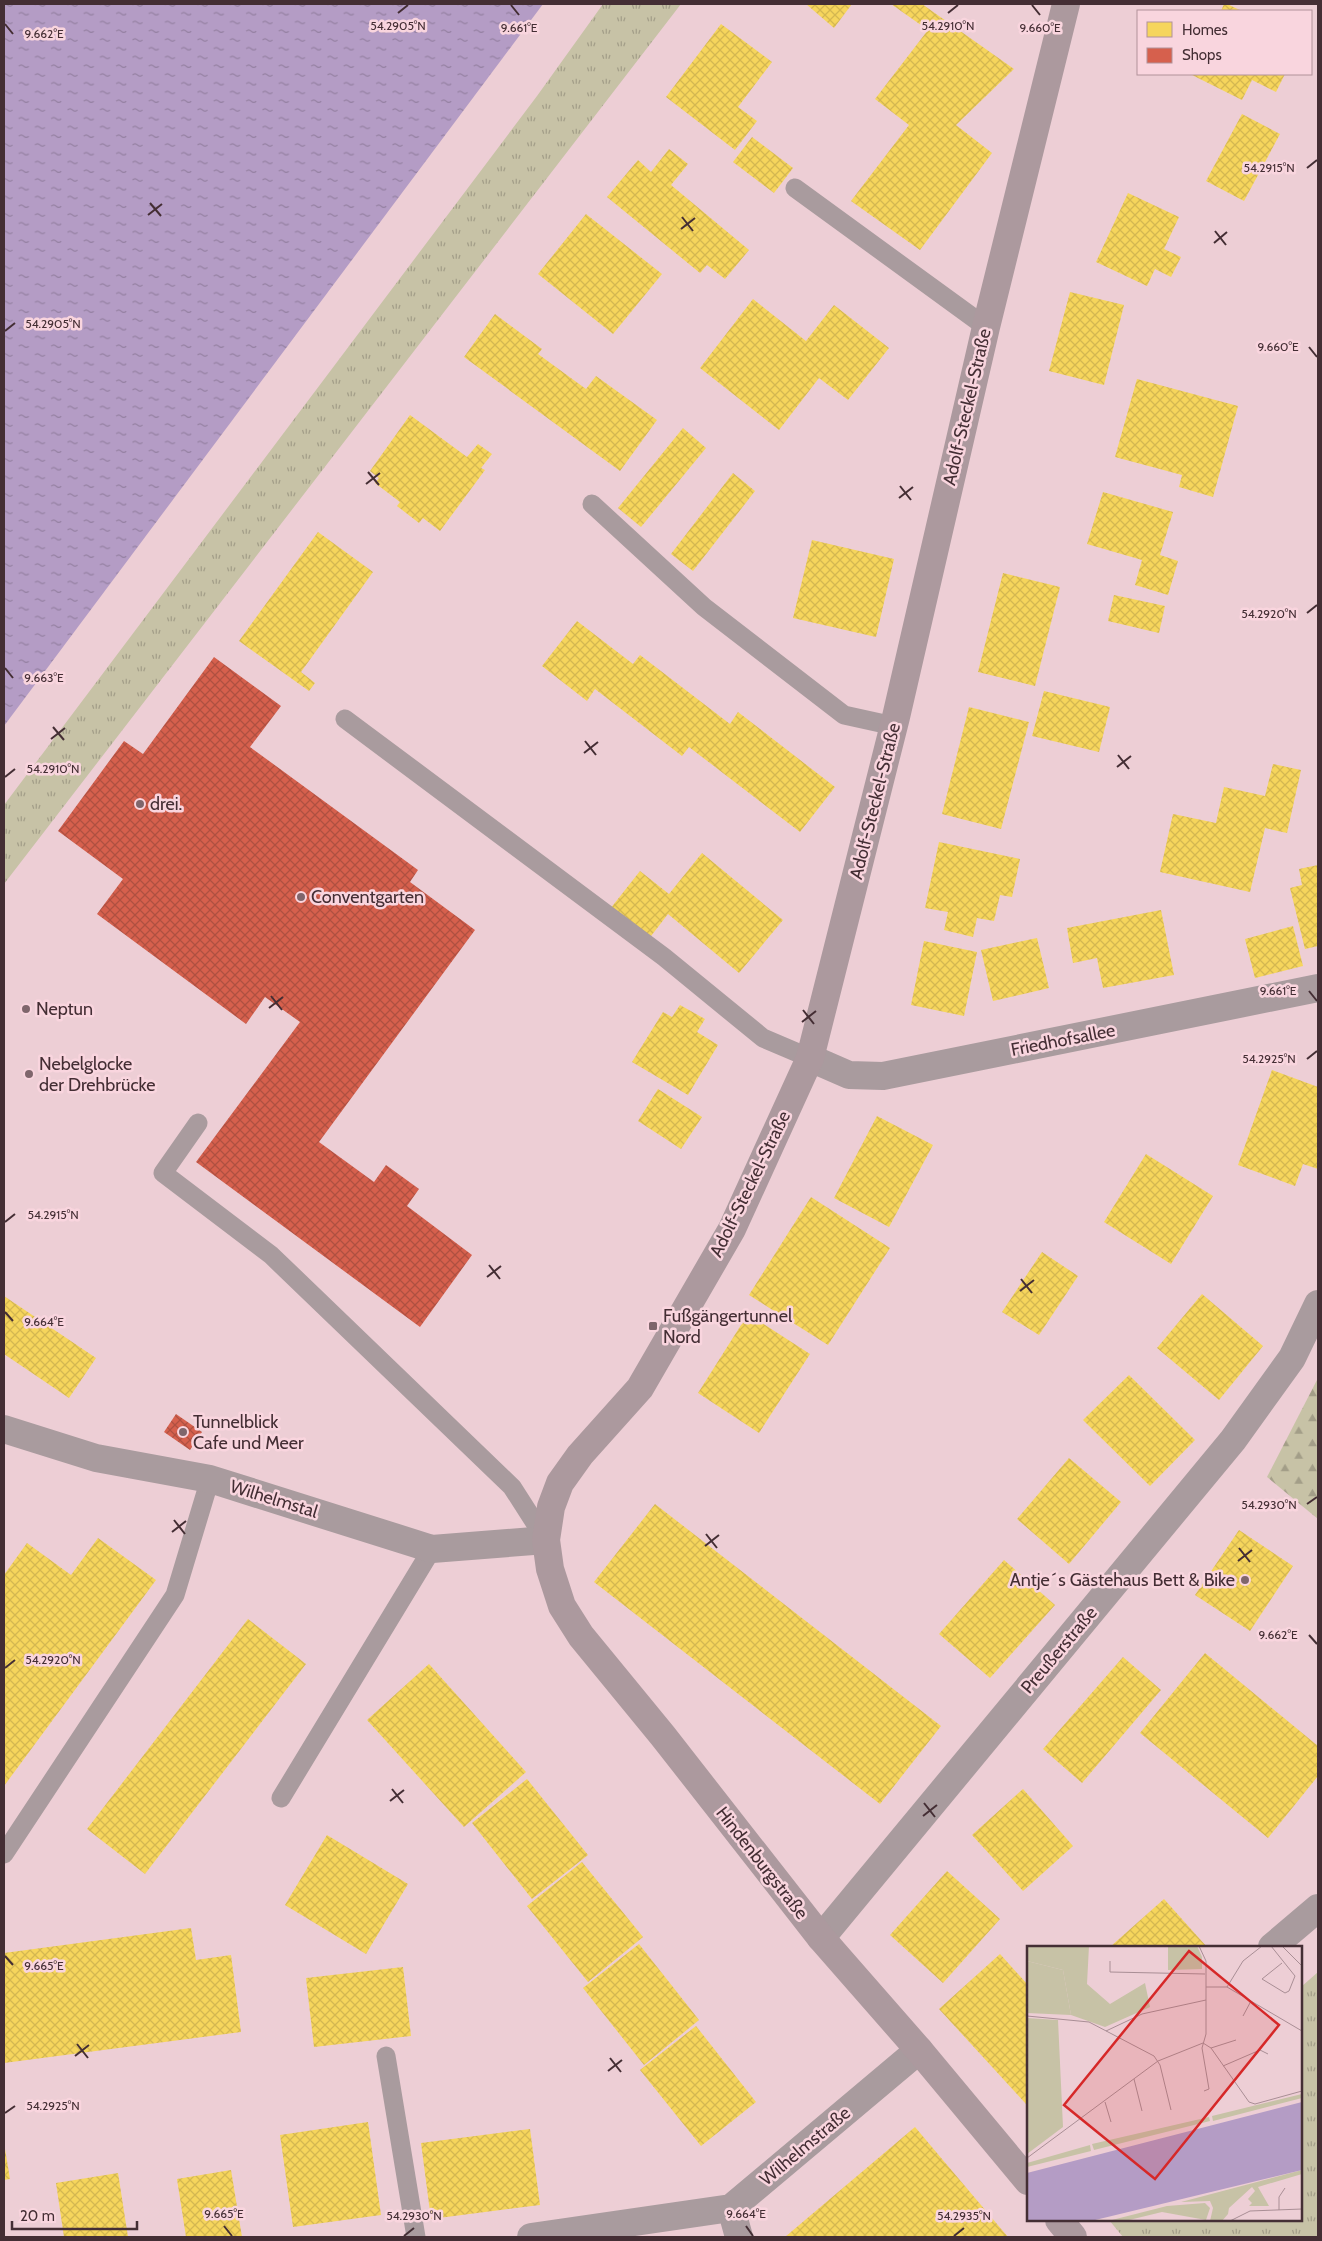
<svg xmlns="http://www.w3.org/2000/svg" width="1322" height="2241" font-family="Cabin,sans-serif">
<style>
.grass{fill:url(#grass-tufts)}
.forest{fill:url(#forest-firs)}
.water{fill:url(#water-ripples)}
.homes{fill:url(#homes-cross-hatch)}
.shops{fill:url(#shops-cross-hatch)}
.lines{fill:none;stroke-linecap:round;stroke-linejoin:round}
.lane{stroke:#a99b9e;stroke-width:19}
.street{stroke:#a99b9e;stroke-width:28}
.secondary{stroke:#ac999e;stroke-width:28}
.ticks{fill:none;stroke:#442e34;stroke-width:2}
.poi-dot{fill:#7f666c;stroke:#f9d5de;stroke-width:2}
.labels{text-anchor:middle;stroke-width:5;stroke-linejoin:round;paint-order:stroke}
.street-label{font-size:18px;fill:#442e34;stroke:#f9d5de}
.poi-label{font-size:18px;fill:#442e34;stroke:#f9d5de;text-anchor:start}
.inset-road{fill:none;stroke:#a98e95;stroke-width:1}
.view{fill:#d62828;fill-opacity:0.15;stroke:#d62828;stroke-width:2.5}
.inset-edge{fill:none;stroke:#442e34;stroke-width:2.5}
.ticks-label{font-size:12px;text-anchor:middle;fill:#442e34;stroke:#f9d5de;stroke-width:5;stroke-linejoin:round;paint-order:stroke}
</style>
<defs>
<pattern id="grass-tufts" width="24" height="20" patternUnits="userSpaceOnUse" patternTransform="scale(1.25)"><rect width="24" height="20" fill="#c7c2a6"/><path d="M3 7l-1-3M5 7V3M7 7l1-3M15 17l-1-3M17 17v-4M19 17l1-3" fill="none" stroke="#a39e88"/></pattern>
<pattern id="forest-firs" width="22" height="20" patternUnits="userSpaceOnUse" patternTransform="scale(1.25)"><rect width="22" height="20" fill="#c7c2a6"/><path d="M5 1l3.5 6h-7zM16 11l3.5 6h-7z" fill="#a39e88"/></pattern>
<pattern id="water-ripples" width="26" height="14" patternUnits="userSpaceOnUse" patternTransform="scale(1.25)"><rect width="26" height="14" fill="#b49cc5"/><path d="M2 4q2-2 4 0t4 0M15 11q2-2 4 0t4 0" fill="none" stroke="#9480a1"/></pattern>
<pattern id="homes-cross-hatch" width="8" height="8" patternUnits="userSpaceOnUse" patternTransform="scale(1.25)"><rect width="8" height="8" fill="#f6d55c"/><path d="M0 0l8 8M0 8l8-8" fill="none" stroke="#d4b751"/></pattern>
<pattern id="shops-cross-hatch" width="8" height="8" patternUnits="userSpaceOnUse" patternTransform="scale(1.25)"><rect width="8" height="8" fill="#d6604d"/><path d="M0 0l8 8M0 8l8-8" fill="none" stroke="#af5041"/></pattern>
</defs>
<rect width="100%" height="100%" fill="#edced5"/>
<g class="grass">
<polygon points="603,4 681,4 4,884 4,805 537,96"/>
<polygon points="1318,1972 1318,2237 1123,2237 1109,2220 1301,2220 1301,1987"/>
</g>
<polygon class="forest" points="1318,1378 1318,1519 1267,1477"/>
<polygon class="water" points="4,4 543,4 4,726"/>
<g class="homes">
<polygon points="806,4 852,4 834,28"/>
<polygon points="891,4 922,4 1014,69 956,125 992,153 920,250 851,201 909,125 875,99 928,30"/>
<polygon points="1224,4 1227,4 1242,11 1221,11"/>
<polygon points="721,24 772,62 738,107 757,121 735,150 666,97"/>
<polygon points="1190,74 1285,74 1276,92 1252,80 1242,100"/>
<polygon points="1242,114 1280,134 1244,201 1206,181"/>
<polygon points="752,137 793,168 774,193 733,162"/>
<polygon points="669,149 688,164 671,185 749,250 725,279 707,265 700,273 607,197 638,160 651,172"/>
<polygon points="1128,193 1179,217 1164,249 1181,257 1171,277 1155,269 1147,286 1096,262"/>
<polygon points="586,214 662,274 613,334 538,274"/>
<polygon points="1070,292 1124,305 1104,385 1049,371"/>
<polygon points="753,299 806,341 834,305 889,348 848,400 819,378 779,430 700,368"/>
<polygon points="495,314 542,349 538,354 586,389 596,376 657,420 620,471 464,357"/>
<polygon points="1137,379 1238,406 1213,497 1179,487 1182,475 1115,457"/>
<polygon points="410,415 467,457 478,444 492,454 481,468 485,470 440,531 423,518 419,523 397,506 400,502 375,483 379,478 370,471"/>
<polygon points="683,428 706,448 641,527 618,508"/>
<polygon points="733,473 755,491 693,571 671,554"/>
<polygon points="1103,492 1173,512 1160,555 1178,561 1168,595 1135,585 1142,560 1087,544"/>
<polygon points="318,532 373,572 301,672 315,683 309,691 239,641"/>
<polygon points="812,540 894,559 876,637 793,618"/>
<polygon points="1003,573 1060,587 1035,686 978,672"/>
<polygon points="1114,595 1165,606 1159,633 1108,621"/>
<polygon points="577,621 633,664 640,655 730,724 738,712 835,787 800,832 689,747 682,756 595,689 587,701 542,666"/>
<polygon points="1044,691 1110,707 1099,752 1032,736"/>
<polygon points="969,707 1029,722 1001,829 942,814"/>
<polygon points="1273,764 1301,770 1287,833 1265,828 1250,892 1160,872 1173,814 1216,823 1224,787 1265,796"/>
<polygon points="939,842 1020,859 1012,897 1000,895 994,921 977,918 973,937 944,930 948,912 925,908"/>
<polygon points="702,853 783,920 739,973 668,914 648,940 610,909 640,871 669,894"/>
<polygon points="1318,865 1318,946 1305,949 1290,888 1302,885 1299,869"/>
<polygon points="1161,910 1174,975 1103,988 1097,958 1073,963 1067,928"/>
<polygon points="1293,926 1303,966 1255,978 1245,939"/>
<polygon points="1037,938 1049,988 993,1001 981,950"/>
<polygon points="924,941 977,952 964,1016 911,1005"/>
<polygon points="680,1005 705,1019 697,1032 718,1045 688,1095 632,1062 663,1012 672,1017"/>
<polygon points="1272,1070 1318,1087 1318,1169 1303,1164 1295,1186 1238,1165"/>
<polygon points="658,1089 702,1117 681,1149 638,1121"/>
<polygon points="877,1116 933,1145 889,1227 834,1198"/>
<polygon points="1146,1154 1213,1196 1171,1264 1104,1222"/>
<polygon points="811,1197 890,1248 828,1345 749,1295"/>
<polygon points="1042,1252 1078,1276 1039,1335 1002,1312"/>
<polygon points="1202,1294 1263,1346 1219,1400 1157,1348"/>
<polygon points="4,1296 96,1358 69,1398 4,1354"/>
<polygon points="748,1314 810,1354 759,1433 698,1393"/>
<polygon points="1129,1375 1195,1440 1150,1486 1083,1420"/>
<polygon points="1069,1458 1121,1502 1069,1564 1017,1519"/>
<polygon points="655,1504 941,1726 880,1804 594,1582"/>
<polygon points="1239,1530 1293,1566 1250,1631 1195,1595"/>
<polygon points="98,1538 156,1580 4,1786 4,1575 27,1543 71,1575"/>
<polygon points="1004,1560 1055,1605 990,1678 939,1634"/>
<polygon points="248,1619 306,1664 145,1874 87,1829"/>
<polygon points="1205,1653 1318,1746 1318,1776 1268,1838 1140,1733"/>
<polygon points="1123,1657 1161,1690 1082,1783 1043,1749"/>
<polygon points="429,1664 526,1772 464,1827 367,1720"/>
<polygon points="527,1779 588,1855 532,1899 472,1823"/>
<polygon points="1023,1789 1073,1846 1023,1891 972,1835"/>
<polygon points="327,1835 408,1884 366,1954 285,1905"/>
<polygon points="582,1862 643,1937 588,1982 527,1906"/>
<polygon points="947,1871 1000,1919 943,1983 890,1935"/>
<polygon points="1164,1899 1207,1947 1110,1947"/>
<polygon points="191,1928 196,1960 231,1955 241,2032 4,2063 4,1953"/>
<polygon points="639,1944 699,2020 644,2065 583,1988"/>
<polygon points="1000,1954 1028,1985 1028,2103 1026,2104 939,2009"/>
<polygon points="403,1967 411,2036 314,2047 306,1978"/>
<polygon points="696,2026 756,2102 701,2146 640,2070"/>
<polygon points="368,2122 381,2215 293,2227 280,2135"/>
<polygon points="915,2127 1008,2237 785,2237"/>
<polygon points="530,2129 540,2205 431,2219 421,2143"/>
<polygon points="4,2143 10,2179 4,2180"/>
<polygon points="231,2170 242,2237 186,2237 177,2179"/>
<polygon points="118,2173 128,2237 64,2237 56,2183"/>
</g>
<g class="shops">
<polygon points="214,657 281,706 250,747 418,870 410,882 475,930 319,1142 374,1182 386,1165 419,1189 407,1206 472,1255 420,1327 196,1162 300,1022 265,997 246,1024 97,914 123,879 58,831 124,741 143,754"/>
<polygon points="176,1414 202,1432 190,1450 164,1432"/>
</g>
<g class="lines">
<g class="lane">
<polyline points="795,188 986,327"/>
<polyline points="592,504 704,607 844,715 894,726"/>
<polyline points="345,719 664,957 763,1038 810,1058"/>
<polyline points="198,1123 163,1173 271,1255 512,1487 546,1540"/>
<polyline points="281,1798 432,1549"/>
<polyline points="4,1854 175,1595 210,1479"/>
<polyline points="386,2056 416,2237"/>
</g>
<g class="street">
<polyline points="810,1058 849,1075 883,1076 1318,988"/>
<polyline points="4,1429 96,1458 210,1479 432,1549 546,1540"/>
<polyline points="821,1938 1233,1440 1292,1358 1318,1304"/>
<polyline points="1272,1947 1318,1908"/>
<polyline points="731,2208 739,2237"/>
<polyline points="531,2237 731,2208 919,2050"/>
</g>
<g class="secondary">
<polyline points="1028,2181 919,2050 821,1938 663,1736 581,1636 562,1606 550,1569 546,1540 551,1507 560,1483 580,1455 640,1388 732,1229 810,1058 896,717 986,327 1066,4"/>
<polyline points="1059,2220 1073,2237"/>
</g>
</g>
<path class="ticks" d="M 511,5 L 519,15M 1032,5 L 1040,15M 398,13 L 408,5M 948,13 L 958,5M 5,24 L 13,34M 1307,168 L 1317,160M 150,203 L 161,216M 148,215 L 162,204M 682,217 L 693,231M 681,229 L 695,218M 1215,231 L 1226,245M 1214,243 L 1227,232M 5,331 L 15,323M 1309,347 L 1317,357M 368,472 L 379,485M 366,484 L 380,473M 900,486 L 911,500M 899,498 L 913,487M 1307,613 L 1317,605M 5,668 L 13,678M 53,727 L 64,740M 51,739 L 65,728M 585,741 L 596,755M 584,753 L 598,742M 1118,755 L 1129,769M 1117,767 L 1131,756M 5,777 L 15,769M 1309,991 L 1317,1001M 271,996 L 282,1010M 269,1008 L 283,997M 803,1010 L 814,1024M 802,1022 L 816,1011M 1307,1059 L 1317,1051M 5,1222 L 15,1214M 489,1265 L 500,1279M 487,1277 L 501,1266M 1021,1279 L 1032,1293M 1020,1291 L 1034,1280M 5,1312 L 13,1321M 1307,1504 L 1317,1497M 174,1520 L 185,1534M 172,1532 L 186,1521M 706,1534 L 717,1548M 705,1546 L 719,1535M 1239,1548 L 1250,1562M 1238,1561 L 1252,1550M 1309,1635 L 1317,1644M 5,1668 L 15,1660M 392,1789 L 403,1803M 390,1801 L 404,1790M 924,1803 L 935,1817M 923,1816 L 937,1805M 5,1956 L 13,1965M 77,2044 L 88,2058M 75,2056 L 89,2045M 610,2058 L 621,2072M 608,2071 L 622,2060M 5,2113 L 15,2106M 224,2226 L 232,2236M 746,2226 L 753,2236M 404,2236 L 414,2228M 954,2236 L 964,2228"/>
<g class="poi-dot">
<circle cx="140" cy="804" r="5"/>
<circle cx="301" cy="897" r="5"/>
<circle cx="26" cy="1009" r="5"/>
<circle cx="29" cy="1074" r="5"/>
<rect x="648" y="1321" width="10" height="10" rx="2.5"/>
<circle cx="183" cy="1432" r="5"/>
<circle cx="1245" cy="1580" r="5"/>
</g>
<g class="labels">
<g class="street-label">
<text transform="translate(967 407) rotate(-77)" y="6">Adolf-Steckel-Straße</text>
<text transform="translate(875 801) rotate(-76)" y="6">Adolf-Steckel-Straße</text>
<text transform="translate(1063 1040) rotate(-11)" y="6">Friedhofsallee</text>
<text transform="translate(750 1184) rotate(-64)" y="6">Adolf-Steckel-Straße</text>
<text transform="translate(274 1499) rotate(17)" y="6">Wilhelmstal</text>
<text transform="translate(1059 1650) rotate(-50)" y="6">Preußerstraße</text>
<text transform="translate(762 1863) rotate(52)" y="6">Hindenburgstraße</text>
<text transform="translate(805 2146) rotate(-40)" y="6">Wilhelmstraße</text>
</g>
<g class="poi-label">
<text x="150" y="810">drei.</text>
<text x="311" y="903">Conventgarten</text>
<text x="36" y="1015">Neptun</text>
<text x="39" y="1070">Nebelglocke<tspan x="39" dy="21">der Drehbrücke</tspan></text>
<text x="663" y="1322">Fußgängertunnel<tspan x="663" dy="21">Nord</tspan></text>
<text x="193" y="1428">Tunnelblick<tspan x="193" dy="21">Cafe und Meer</tspan></text>
<text x="1235" y="1586" text-anchor="end">Antje´s Gästehaus Bett &amp; Bike</text>
</g>
</g>
<g transform="translate(1027 1946)">
<rect width="275" height="275" fill="#edced5"/>
<path d="M 141,0 L 170,0 L 175,11 L 175,23 L 141,24 ZM 275,148 L 275,152 L 186,175 L 185,170 ZM 182,171 L 183,175 L 67,204 L 65,198 ZM 63,199 L 64,205 L 0,221 L 0,217 ZM 275,224 L 275,228 L 231,241 L 242,260 L 222,260 L 225,257 L 221,253 L 228,245 L 225,241 L 202,262 L 201,268 L 195,275 L 183,275 L 186,262 L 183,255 L 154,256 ZM 178,257 L 183,262 L 179,274 L 135,266 L 98,275 L 81,275 L 140,260 Z" fill="#c7c2a6"/>
<path d="M 0,0 L 62,0 L 60,38 L 83,58 L 118,37 L 123,61 L 78,81 L 44,69 L 36,24 L 0,15 Z" fill="#c7c2a6"/>
<path d="M 0,15 L 36,24 L 44,69 L 0,67 ZM 0,72 L 31,74 L 36,181 L 0,208 Z" fill="#c7c2a6"/>
<path d="M 275,156 L 275,224 L 64,275 L 0,275 L 0,227 Z" fill="#b49cc5"/>
<path class="inset-road" d="M 172,0 L 179,15 L 179,88 L 175,102 L 182,143 L 177,145M 244,0 L 268,30 L 262,45 L 258,47 L 235,33 L 255,17M 255,0 L 275,20M 83,15 L 83,26 L 178,28M 179,41 L 200,41 L 275,85M 200,41 L 216,15 L 235,0M 0,70 L 62,76 L 127,110 L 133,119 L 144,164M 216,70 L 224,55M 79,85 L 115,68 L 179,54M 176,97 L 184,102 L 222,156 L 228,158 L 275,145M 184,102 L 209,94M 196,120 L 233,104 L 241,108M 107,133 L 115,165M 78,156 L 84,176M 0,212 L 131,115 L 176,97M 252,264 L 252,251 L 258,242M 130,275 L 150,275M 203,275 L 223,265 L 275,263"/>
<path class="view" d="M 162,5 L 252,79 L 128,233 L 37,159 Z"/>
<rect width="275" height="275" class="inset-edge"/>
</g>
<g class="ticks-label">
<text x="398" y="30">54.2905°N</text>
<text x="948" y="30">54.2910°N</text>
<text x="519" y="32">9.661°E</text>
<text x="1040" y="32">9.660°E</text>
<text x="44" y="38">9.662°E</text>
<text x="1269" y="172">54.2915°N</text>
<text x="53" y="328">54.2905°N</text>
<text x="1278" y="351">9.660°E</text>
<text x="1269" y="618">54.2920°N</text>
<text x="44" y="682">9.663°E</text>
<text x="53" y="773">54.2910°N</text>
<text x="1278" y="995">9.661°E</text>
<text x="1269" y="1063">54.2925°N</text>
<text x="53" y="1219">54.2915°N</text>
<text x="44" y="1326">9.664°E</text>
<text x="1269" y="1509">54.2930°N</text>
<text x="1278" y="1639">9.662°E</text>
<text x="53" y="1664">54.2920°N</text>
<text x="44" y="1970">9.665°E</text>
<text x="53" y="2110">54.2925°N</text>
<text x="224" y="2218">9.665°E</text>
<text x="746" y="2218">9.664°E</text>
<text x="414" y="2220">54.2930°N</text>
<text x="964" y="2220">54.2935°N</text>
</g>
<rect width="1322" height="2241" fill="none" stroke="#442e34" stroke-width="10"/>
<rect x="1137" y="10" width="175" height="65" fill="#f9d5de" stroke="#b1929a"/>
<rect x="1147" y="22" width="25" height="15" fill="#f6d55c" stroke="#b1929a"/>
<text x="1182" y="35" font-size="15" fill="#442e34">Homes</text>
<rect x="1147" y="48" width="25" height="15" fill="#d6604d" stroke="#b1929a"/>
<text x="1182" y="60" font-size="15" fill="#442e34">Shops</text>
<path d="M12 2221v8h125v-8" fill="none" stroke="#442e34" stroke-width="2.5"/>
<text x="20" y="2221" font-size="15" fill="#442e34" stroke="#f9d5de" stroke-width="4" paint-order="stroke">20 m</text>
</svg>
